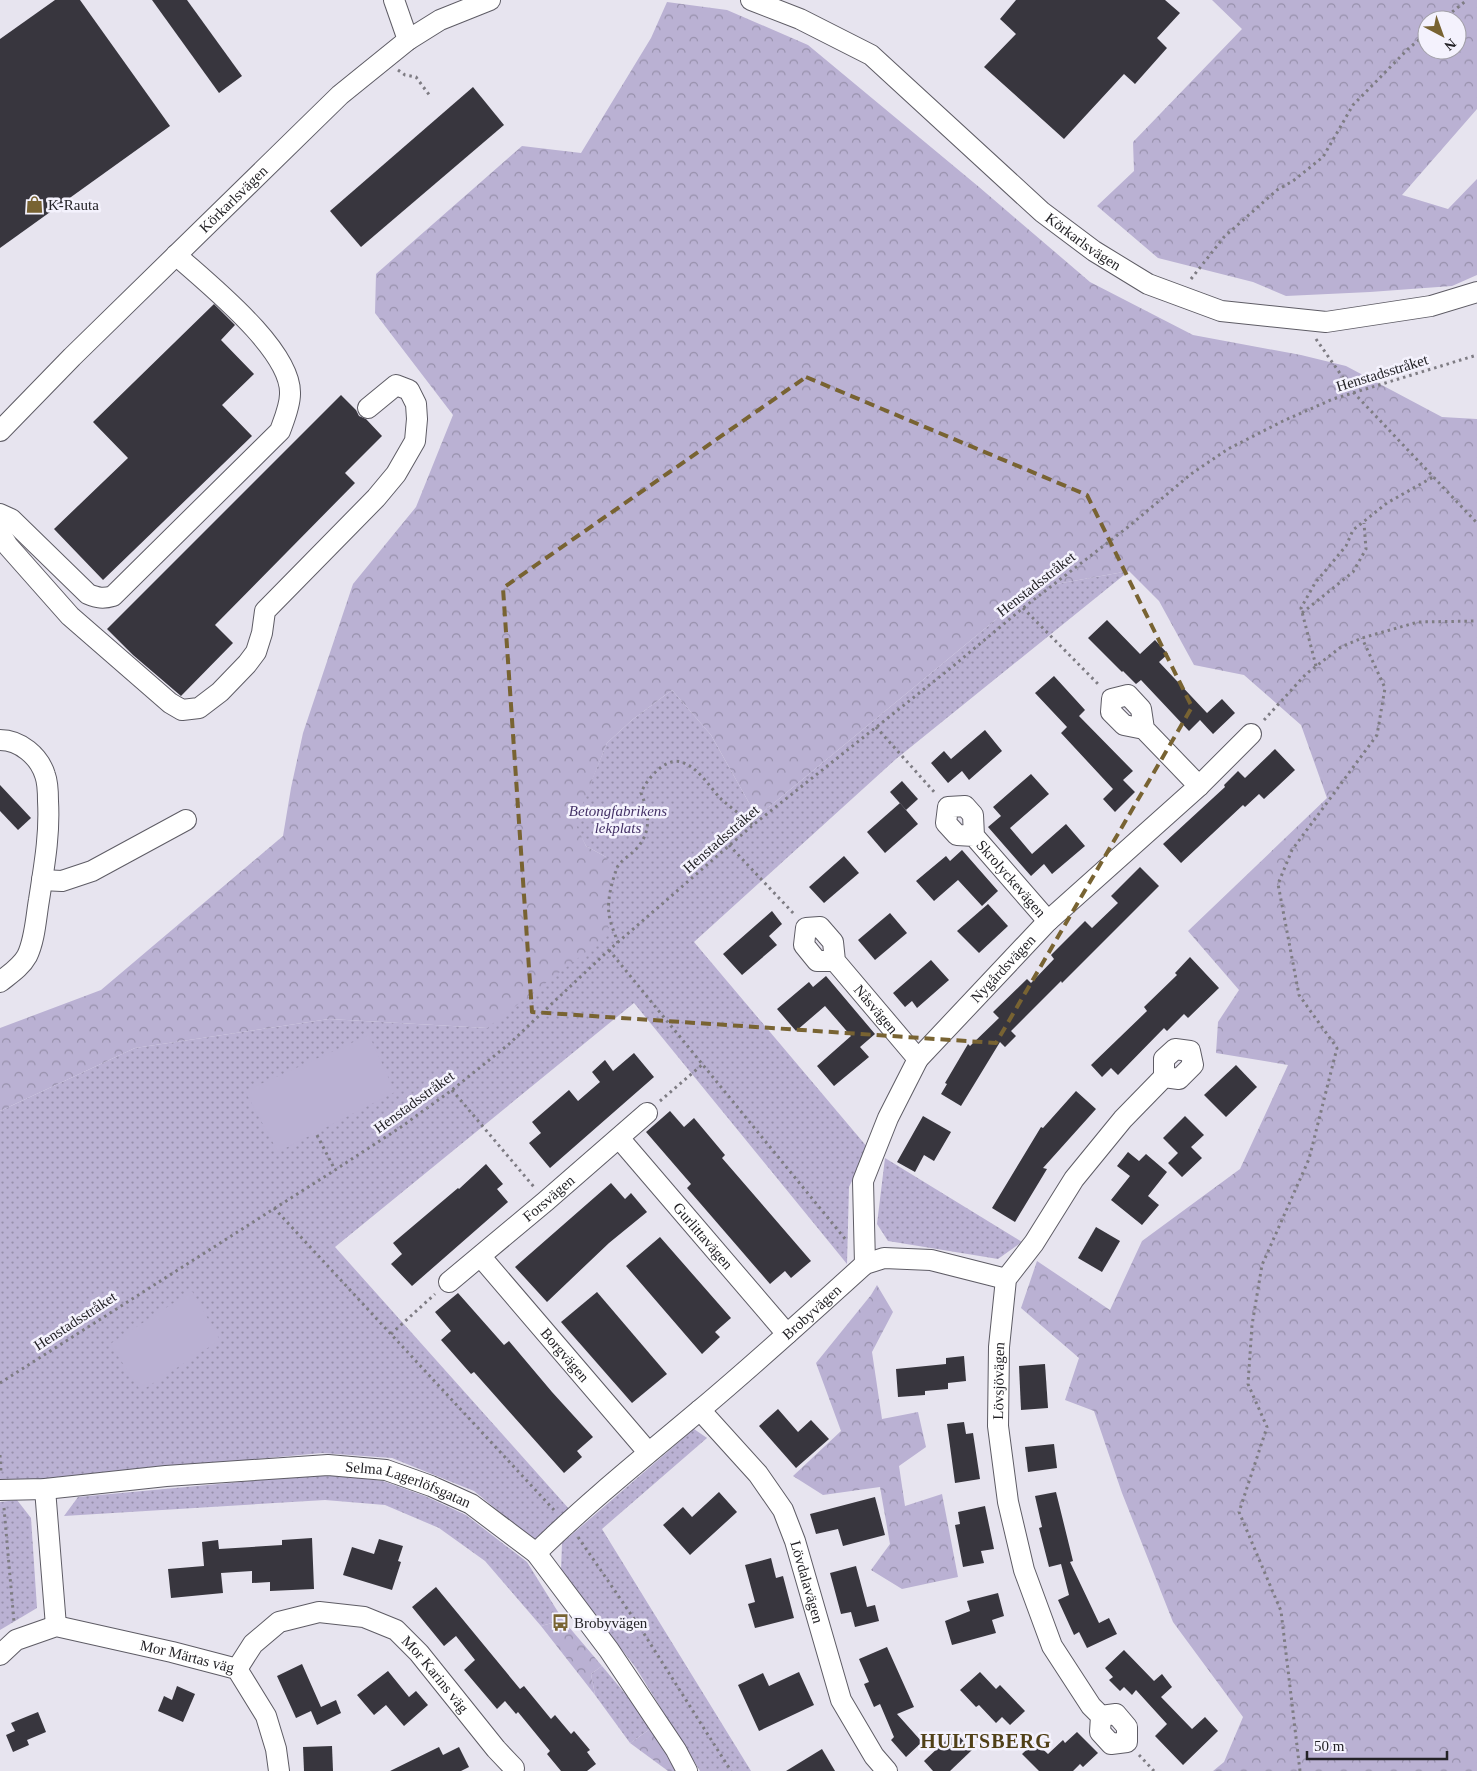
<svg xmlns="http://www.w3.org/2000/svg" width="1477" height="1771" font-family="'Times New Roman',serif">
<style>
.green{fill:url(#green-dots)}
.forest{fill:url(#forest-crowns);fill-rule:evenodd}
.pitch{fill:#bab1d3}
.building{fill:#38363e}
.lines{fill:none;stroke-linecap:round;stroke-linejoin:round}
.minor-casing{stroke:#5e5c65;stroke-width:22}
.path{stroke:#7e7c83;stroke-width:3;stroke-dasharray:2.5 4;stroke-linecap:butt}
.minor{stroke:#fff;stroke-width:20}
.marked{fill:none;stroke:#786332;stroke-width:4;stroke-dasharray:10 6;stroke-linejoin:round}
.labels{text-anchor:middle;stroke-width:5;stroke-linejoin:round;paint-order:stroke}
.street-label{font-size:15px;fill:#242327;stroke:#f4f2fd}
.poi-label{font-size:15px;fill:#242327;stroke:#f4f2fd;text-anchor:start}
.park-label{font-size:15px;font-style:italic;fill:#443267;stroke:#f4f2fd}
.district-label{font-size:20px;font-weight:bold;letter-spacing:1px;fill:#504018;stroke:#f4f2fd}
</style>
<defs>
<pattern id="green-dots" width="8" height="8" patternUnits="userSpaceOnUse" patternTransform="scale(1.25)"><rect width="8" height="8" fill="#bab1d3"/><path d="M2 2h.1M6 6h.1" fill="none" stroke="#9790ab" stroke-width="1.8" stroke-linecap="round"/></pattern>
<pattern id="forest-crowns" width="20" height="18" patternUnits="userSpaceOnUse" patternTransform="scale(1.25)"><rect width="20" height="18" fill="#bab1d3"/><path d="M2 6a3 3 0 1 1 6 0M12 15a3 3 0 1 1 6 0" fill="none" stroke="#9790ab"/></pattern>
</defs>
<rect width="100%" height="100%" fill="#e7e4ef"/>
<g class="green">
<polygon points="1129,571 896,759 694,942 868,1148 849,1187 847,1264 634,1003 335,1247 570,1510 535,1541 474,1491 392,1458 322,1453 0,1483 0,1111 135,1048 329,1019 487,1028 606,857 586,846 574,823 607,743 632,720 672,690 711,735 757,817 1034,588"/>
<polygon points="885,1158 1022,1242 998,1259 888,1241 877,1224"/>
<polygon points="694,1429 707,1438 602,1529 751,1771 700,1771 636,1668 561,1571 562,1543"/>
<polygon points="328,1474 383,1481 425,1496 466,1515 527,1562 563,1620 541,1626 485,1561 439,1528 385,1505 325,1500 64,1516 78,1497"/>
<polygon points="17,1500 31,1518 37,1608 0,1630 0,1502"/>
<polygon points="602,1666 653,1727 630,1743 595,1695 591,1674"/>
</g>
<g class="forest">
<path d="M 1212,0 L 1477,0 L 1477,109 L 1402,195 L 1448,209 L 1477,179 L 1477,275 L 1452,286 L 1370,292 L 1286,296 L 1253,282 L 1158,258 L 1097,206 L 1134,171 L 1133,142 L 1242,29 ZM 1427,20 L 1457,20 L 1457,50 L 1427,50 Z"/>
<polygon points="667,2 727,10 808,45 979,187 1090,282 1193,335 1301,355 1346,366 1442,417 1477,419 1477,1771 1213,1771 1224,1762 1243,1717 1173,1622 1122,1493 1094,1411 1065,1400 1079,1358 1021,1308 1037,1261 1110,1310 1142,1241 1240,1169 1288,1065 1216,1053 1218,1022 1239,990 1188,931 1327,798 1301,725 1244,675 1194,665 1159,601 1129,571 1034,588 757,817 711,735 672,690 632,720 607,743 575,823 586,846 606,857 614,873 607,936 487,1028 329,1019 135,1048 0,1111 0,1028 101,990 283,836 291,788 303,733 353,584 416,507 453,415 375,313 376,274 522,146 581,153 651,38"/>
<polygon points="877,1285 893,1312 872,1352 882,1419 918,1412 926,1447 899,1466 905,1506 942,1494 958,1577 902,1589 871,1570 890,1544 880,1487 823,1495 793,1476 841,1431 816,1363 871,1295"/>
<polygon points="563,1620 602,1666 591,1674 595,1695 541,1626"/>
<polygon points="653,1727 683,1771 668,1771 630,1743"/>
</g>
<g class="pitch">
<polygon points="369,1035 395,1092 278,1152 245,1091"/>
<polygon points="192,1291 220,1340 141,1391 110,1344"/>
</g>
<g class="building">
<polygon points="55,0 80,0 170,126 0,248 0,39"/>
<polygon points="152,0 187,0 242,76 219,93"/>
<polygon points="1016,0 1165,0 1180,13 1157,38 1167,48 1135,84 1124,74 1064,139 984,67 1016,34 1000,19"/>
<polygon points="473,87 504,125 361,247 330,211"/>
<polygon points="214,304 235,325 221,340 254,374 222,405 252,436 103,580 54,529 128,458 93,422"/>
<polygon points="341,395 356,410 359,416 366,419 382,436 345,473 355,483 215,625 233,643 181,696 133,655 107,629"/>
<polygon points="1107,620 1140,654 1155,640 1168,654 1159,662 1207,713 1222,699 1235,713 1213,734 1200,720 1189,731 1141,680 1136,684 1123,671 1122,672 1088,638"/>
<polygon points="1054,676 1085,710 1079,716 1133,771 1123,780 1135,792 1115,812 1103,799 1113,789 1061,733 1067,727 1035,693"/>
<polygon points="985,730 1002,751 969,780 962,771 948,783 931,763 944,751 951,759"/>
<polygon points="1275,749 1295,770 1264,799 1259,794 1245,807 1243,805 1181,863 1163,844 1225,787 1224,785 1238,771 1245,778"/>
<polygon points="1031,774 1049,794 1010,828 1032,854 1066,824 1085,846 1052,874 1044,864 1031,876 988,827 1001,816 993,807"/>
<polygon points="902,781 918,799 906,810 890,792"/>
<polygon points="0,785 31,818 18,830 0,811"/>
<polygon points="900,803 918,824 885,853 867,832"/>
<polygon points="962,850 998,891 982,906 958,880 934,901 916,881 946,856 950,861"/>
<polygon points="844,856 859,873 824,903 809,887"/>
<polygon points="1140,867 1159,886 1062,983 1061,981 1011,1031 1016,1036 1005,1047 1000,1042 961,1106 941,1094 947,1084 945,1083 968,1044 970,1046 999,1018 993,1012 1027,979 1031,983 1054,959 1051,955 1085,921 1092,928 1118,903 1111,896"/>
<polygon points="988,904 1008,926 979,953 957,931"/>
<polygon points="772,911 782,924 769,936 777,945 742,975 723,954"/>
<polygon points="890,913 907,933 875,960 858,940"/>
<polygon points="1190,957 1219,988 1188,1018 1184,1014 1167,1031 1164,1028 1118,1075 1111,1068 1102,1077 1091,1065 1147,1011 1144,1007 1177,975 1175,973"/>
<polygon points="931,960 949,980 917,1008 912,1001 905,1007 893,993"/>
<polygon points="826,976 875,1034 860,1047 869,1057 834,1086 817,1066 851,1036 825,1006 796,1031 777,1009 809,982 813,987"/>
<polygon points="634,1053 654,1077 550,1168 529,1143 541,1133 532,1122 569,1090 578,1101 600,1082 592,1072 605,1060 613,1071"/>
<polygon points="1236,1065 1257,1087 1226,1117 1204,1095"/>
<polygon points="1076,1091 1096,1109 1043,1168 1047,1169 1015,1222 992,1208 1041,1127 1043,1128"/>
<polygon points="670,1111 684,1127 694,1118 725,1155 722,1158 811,1261 791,1278 785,1271 770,1284 687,1188 691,1184 646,1132"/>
<polygon points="923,1116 951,1132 934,1161 924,1155 915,1172 897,1162"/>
<polygon points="1185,1116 1204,1135 1191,1147 1202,1158 1182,1177 1168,1163 1178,1153 1163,1138"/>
<polygon points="1128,1152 1139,1161 1146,1154 1167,1172 1148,1196 1159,1205 1142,1225 1111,1200 1130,1176 1117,1166"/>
<polygon points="486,1164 503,1184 497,1189 508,1202 412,1286 391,1264 402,1254 393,1243 458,1188 459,1189"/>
<polygon points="611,1183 625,1199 631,1193 647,1212 609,1243 547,1302 515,1267"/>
<polygon points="1096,1227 1120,1241 1102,1272 1078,1258"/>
<polygon points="660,1237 731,1318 715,1332 720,1337 702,1354 626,1266"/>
<polygon points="597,1292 667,1374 632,1403 561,1322"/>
<polygon points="458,1293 504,1345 509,1341 552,1392 593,1437 577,1451 582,1457 564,1473 474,1372 471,1374 441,1340 451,1331 435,1312"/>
<polygon points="964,1356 966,1381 948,1383 948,1389 925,1391 925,1395 898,1397 896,1369 946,1364 946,1358"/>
<polygon points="1045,1364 1048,1408 1021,1410 1019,1366"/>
<polygon points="778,1409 798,1432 811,1420 829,1439 796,1468 759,1426"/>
<polygon points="964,1422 966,1434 973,1433 980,1479 955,1483 947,1424"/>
<polygon points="1054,1444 1057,1468 1028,1472 1025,1447"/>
<polygon points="719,1492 737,1512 690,1555 663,1525 683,1507 692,1517"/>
<polygon points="1056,1492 1073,1561 1070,1562 1099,1623 1109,1618 1117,1634 1087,1648 1079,1632 1074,1635 1058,1600 1069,1595 1061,1564 1049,1567 1039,1528 1042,1527 1035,1496"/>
<polygon points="875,1497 885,1535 843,1546 838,1529 816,1534 810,1514"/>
<polygon points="985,1506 994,1549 981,1551 984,1563 963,1567 955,1525 960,1524 958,1512"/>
<polygon points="312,1538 314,1589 270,1591 270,1582 252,1583 252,1571 221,1573 223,1593 171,1598 168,1569 204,1566 202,1542 218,1540 219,1549 282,1545 282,1540"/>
<polygon points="379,1539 403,1546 398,1561 401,1562 392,1590 343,1575 352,1547 374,1554"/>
<polygon points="771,1558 776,1578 783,1576 794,1618 755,1628 748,1604 755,1602 745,1565"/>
<polygon points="856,1566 867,1607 875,1605 879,1621 855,1627 851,1612 841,1614 830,1573"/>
<polygon points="436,1587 520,1689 524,1686 551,1719 555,1715 571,1734 574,1731 590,1750 587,1752 596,1764 587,1771 561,1771 547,1754 550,1751 518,1712 516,1714 505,1701 497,1709 464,1670 475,1660 456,1636 444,1646 412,1607"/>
<polygon points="998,1593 1004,1616 992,1620 996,1633 952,1645 945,1621 970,1611 967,1601"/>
<polygon points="887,1647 914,1707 897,1714 922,1742 906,1757 891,1740 894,1737 880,1704 874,1707 864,1684 869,1682 859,1659"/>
<polygon points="1124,1650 1154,1681 1162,1674 1172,1687 1161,1697 1192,1729 1205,1717 1218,1731 1183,1765 1155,1736 1167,1724 1136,1690 1132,1695 1124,1687 1120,1691 1109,1680 1113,1677 1105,1668"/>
<polygon points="302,1664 321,1707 336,1700 341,1713 317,1725 311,1711 296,1718 277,1676"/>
<polygon points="388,1671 409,1697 416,1691 428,1705 404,1726 386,1705 374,1715 357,1695"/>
<polygon points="799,1672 814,1705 759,1731 738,1685 763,1673 769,1686"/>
<polygon points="980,1672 996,1689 1000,1685 1025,1711 1010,1725 1002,1717 996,1723 979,1705 976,1707 960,1690"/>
<polygon points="177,1686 195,1694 183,1722 158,1711 164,1696 172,1700"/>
<polygon points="38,1712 46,1732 27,1740 29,1745 13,1752 6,1735 15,1731 11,1723"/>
<polygon points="955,1732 972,1750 950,1771 933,1771 924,1761"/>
<polygon points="1077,1732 1098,1753 1083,1767 1080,1764 1073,1771 1039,1771 1022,1754 1035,1742 1048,1754 1063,1740 1065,1743"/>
<polygon points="332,1746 333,1771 304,1771 303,1747"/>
<polygon points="439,1747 443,1755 459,1747 469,1767 461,1771 390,1771"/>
<polygon points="822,1749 835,1771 786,1771"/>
</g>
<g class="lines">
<defs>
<g id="minor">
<polyline points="394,0 408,40"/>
<path id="s1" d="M 751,0 L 800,19 L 871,55 L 1042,212 L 1094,251 L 1148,284 L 1221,311 L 1326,322 L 1431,306 L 1477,292"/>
<path id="s2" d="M 0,431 L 72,357 L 340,95 L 408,40 L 440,20 L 490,0"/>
<path d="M 0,514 L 11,519 L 88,594 C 98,598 103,599 113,596 L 280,431 C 284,420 290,406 290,394 C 292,350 207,283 176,255"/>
<polyline points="0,533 8,546 70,616 170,703 182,710 199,708 220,692 247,664 256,652 262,633 265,611 376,498 396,474 415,441 417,419 416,404 409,390 396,385 368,408"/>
<polyline points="1144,729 1124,725 1111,712 1112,699 1128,695 1141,709 1144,729 1199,786"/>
<path d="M 0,740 C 20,740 39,756 45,775 C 48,783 48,793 48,801 C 50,835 44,867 39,900 C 36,917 35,940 27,956 C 21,967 10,974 0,982"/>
<path id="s3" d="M 974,836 L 957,835 L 946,823 L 948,807 L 965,806 L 973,815 L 974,836 L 1048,921"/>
<polyline points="42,880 62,881 92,871 186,820"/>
<path id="s4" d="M 835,961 L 833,942 L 820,927 L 806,928 L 804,945 L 817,961 L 835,961 L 918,1059"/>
<path id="s5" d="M 619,1138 L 787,1334"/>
<path id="s6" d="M 481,1257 L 648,1452"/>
<path id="s7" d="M 865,1264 L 863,1181 L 888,1118 L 918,1059 L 1048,921 L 1199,786 L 1251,734"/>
<path id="s8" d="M 449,1282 L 546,1201 L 647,1113"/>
<path id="s9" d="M 700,1410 L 758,1474 L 783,1510 L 795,1541 L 841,1700 L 874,1756 L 887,1771"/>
<polyline points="45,1489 56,1626"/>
<path id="s10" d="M 0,1490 L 45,1489 L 166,1476 L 328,1465 L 386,1470 L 431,1486 L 471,1504 L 536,1553 L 609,1650 L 676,1750 L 687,1771"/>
<path id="s11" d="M 536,1553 C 588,1502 644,1457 700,1410 C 756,1363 811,1313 865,1264 L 884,1258 L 931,1260 L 1006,1279"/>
<path id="s12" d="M 0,1655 L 16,1640 L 56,1626 L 172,1652 L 237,1669 L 266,1716 L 276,1749 L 279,1771"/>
<path id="s13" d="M 237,1669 L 253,1644 L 279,1622 L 319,1612 L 364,1617 L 396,1630 L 419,1653 L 496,1749 L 514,1768"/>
<path id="s14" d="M 1101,1716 L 1116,1714 L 1127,1727 L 1127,1742 L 1111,1744 L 1100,1732 L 1101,1716 L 1091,1706 L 1052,1646 L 1024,1570 L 1008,1502 L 998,1426 L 999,1347 L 1006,1279 L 1034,1243 L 1074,1179 L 1123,1119 L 1164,1077 L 1179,1079 L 1193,1065 L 1190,1051 L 1175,1049 L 1164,1059 L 1164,1077"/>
</g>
</defs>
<use href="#minor" class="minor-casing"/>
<g class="path">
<polyline points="1442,20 1467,0"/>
<polyline points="398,70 405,75 416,77 430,96"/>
<polyline points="1191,279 1224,237 1277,190 1293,181 1323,157 1353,105 1408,49 1427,33"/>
<polyline points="1316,339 1353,392 1477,523"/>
<polyline points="1023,608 1100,686"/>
<polyline points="1302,613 1353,572 1366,549 1364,523"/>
<polyline points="1316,666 1301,608 1315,583 1346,546 1353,530 1387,503 1435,476"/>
<polyline points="1264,720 1306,674 1341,647 1362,638 1418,622 1477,621"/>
<polyline points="876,727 936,794"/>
<polyline points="729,845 794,914"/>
<path d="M 618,943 C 615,934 610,923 609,914 C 607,900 612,881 617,868 C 619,862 628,857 633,852 C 652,835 650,814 641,793 C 646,780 665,757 681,762 C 697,766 710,787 720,798 C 730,807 742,816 753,825"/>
<polyline points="609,950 846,1240"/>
<polyline points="452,1090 534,1187"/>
<polyline points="660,1101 703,1064"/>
<polyline points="317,1135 335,1170"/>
<polyline points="274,1208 554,1510"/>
<polyline points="391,1334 435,1294"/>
<polyline points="0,1383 335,1170 401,1127 452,1090 509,1044 609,950 753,825 952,667 1023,608 1128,527 1191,474 1228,449 1283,421 1333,399 1477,355"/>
<polyline points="0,1455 1,1472"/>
<polyline points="4,1508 14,1622"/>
<polyline points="578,1537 641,1629 731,1771"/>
<polyline points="1139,1755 1154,1771"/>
<polyline points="1300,1771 1281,1611 1239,1512 1267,1427 1248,1384 1252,1325 1262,1265 1309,1159 1337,1048 1299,995 1278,884 1292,850 1377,735 1385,688 1362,638"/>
</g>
<use href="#minor" class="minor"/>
</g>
<path class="marked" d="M 806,377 L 1087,495 L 1192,707 L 996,1043 L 532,1012 L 503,588 Z"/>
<defs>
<symbol id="shop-bare" viewBox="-9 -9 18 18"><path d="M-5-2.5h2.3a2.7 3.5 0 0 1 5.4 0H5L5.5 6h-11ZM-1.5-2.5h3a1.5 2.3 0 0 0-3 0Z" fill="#786332" stroke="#f4f2fd" stroke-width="2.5" paint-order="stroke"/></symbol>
<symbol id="bus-bare" viewBox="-9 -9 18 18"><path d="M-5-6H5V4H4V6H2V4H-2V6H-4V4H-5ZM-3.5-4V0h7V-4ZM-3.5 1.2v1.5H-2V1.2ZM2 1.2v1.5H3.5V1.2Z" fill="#786332" stroke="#f4f2fd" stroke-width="2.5" paint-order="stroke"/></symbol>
</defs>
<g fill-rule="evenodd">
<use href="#shop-bare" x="22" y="192" width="25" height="25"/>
<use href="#bus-bare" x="548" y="1610" width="25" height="25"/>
</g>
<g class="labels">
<g class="street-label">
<text dy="5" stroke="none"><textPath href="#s2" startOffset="329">Körkarlsvägen</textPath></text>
<text dy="5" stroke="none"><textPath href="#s1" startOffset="415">Körkarlsvägen</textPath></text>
<text transform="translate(1382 373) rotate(-17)" y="5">Henstadsstråket</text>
<text transform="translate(1036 584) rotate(-38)" y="5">Henstadsstråket</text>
<text transform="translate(721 839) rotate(-41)" y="5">Henstadsstråket</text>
<text dy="5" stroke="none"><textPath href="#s3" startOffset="156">Skrolyckevägen</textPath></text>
<text dy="5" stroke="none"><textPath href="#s7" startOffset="341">Nygårdsvägen</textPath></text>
<text dy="5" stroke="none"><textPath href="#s4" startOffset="172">Nåsvägen</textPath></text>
<text transform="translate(414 1102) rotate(-36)" y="5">Henstadsstråket</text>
<text dy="5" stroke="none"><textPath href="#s8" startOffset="130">Forsvägen</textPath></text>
<text dy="5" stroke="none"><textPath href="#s5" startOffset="129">Gurlittavägen</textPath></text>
<text dy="5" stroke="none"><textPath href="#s11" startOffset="366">Brobyvägen</textPath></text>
<text transform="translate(75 1321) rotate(-33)" y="5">Henstadsstråket</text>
<text dy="5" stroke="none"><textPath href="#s6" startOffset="129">Borgvägen</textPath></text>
<text dy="5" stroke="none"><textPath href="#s14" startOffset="454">Lövsjövägen</textPath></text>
<text dy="5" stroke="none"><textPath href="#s10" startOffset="412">Selma Lagerlöfsgatan</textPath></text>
<text dy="5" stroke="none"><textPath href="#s9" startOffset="206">Lövdalavägen</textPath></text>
<text dy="5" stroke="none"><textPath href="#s12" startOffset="199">Mor Märtas väg</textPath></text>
<text dy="5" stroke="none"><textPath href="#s13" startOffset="244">Mor Karins väg</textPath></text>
</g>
<g class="poi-label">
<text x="48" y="210">K-Rauta</text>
<text x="574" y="1628">Brobyvägen</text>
</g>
<g class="park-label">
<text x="618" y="816">Betongfabrikens<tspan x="618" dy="17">lekplats</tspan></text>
</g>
<g class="district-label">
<text x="986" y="1748">HULTSBERG</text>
</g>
</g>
<g transform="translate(1442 35) rotate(139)"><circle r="24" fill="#f4f2fd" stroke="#a19fa7"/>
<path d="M0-4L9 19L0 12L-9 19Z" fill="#786332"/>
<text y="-8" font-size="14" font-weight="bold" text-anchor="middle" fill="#242327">N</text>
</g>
<path d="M1307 1751v8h140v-8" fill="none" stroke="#242327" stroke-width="2.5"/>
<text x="1314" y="1751" font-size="15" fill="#242327" stroke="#f4f2fd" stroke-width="4" paint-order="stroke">50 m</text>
</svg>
